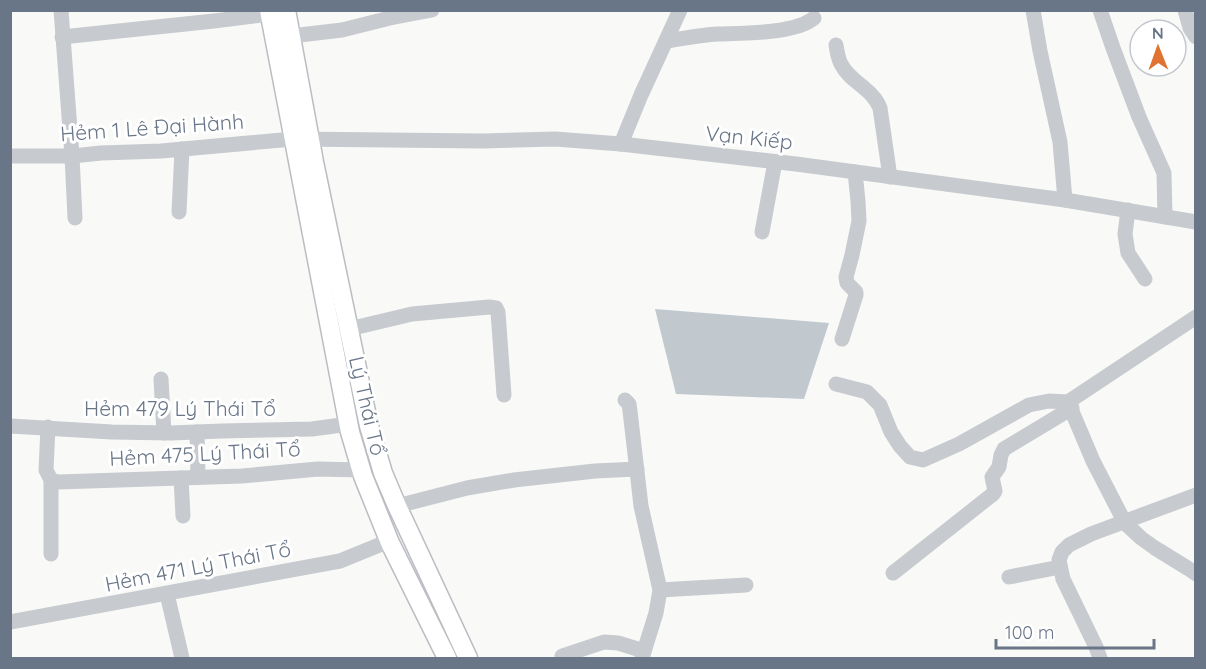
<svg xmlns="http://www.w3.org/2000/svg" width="1206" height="669" font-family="Quicksand,sans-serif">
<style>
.water{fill:#c1c9ce}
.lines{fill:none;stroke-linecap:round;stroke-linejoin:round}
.major-casing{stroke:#babdc2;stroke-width:21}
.minor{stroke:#c7cace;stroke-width:15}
.major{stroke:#fff;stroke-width:18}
.labels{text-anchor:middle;stroke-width:6;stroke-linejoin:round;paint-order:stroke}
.street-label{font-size:21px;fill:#697688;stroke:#fff}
</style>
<rect width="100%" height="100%" fill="#f9f9f7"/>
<polygon class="water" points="655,309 829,323 804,399 676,394"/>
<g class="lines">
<defs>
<g id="major">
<polyline points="269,10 350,432 363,476 390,543 447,658"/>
<polyline points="286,10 314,162 369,426 383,473 397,506 468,658"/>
</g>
</defs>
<use href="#major" class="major-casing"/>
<g class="minor">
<polyline points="61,10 72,156 75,218"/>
<polyline points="1033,10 1040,51 1060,142 1065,200"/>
<polyline points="1100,10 1113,48 1139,117 1164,173 1165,217"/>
<polyline points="1185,10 1190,28 1196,37"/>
<polyline points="291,36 342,30 390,18 432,10"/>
<polyline points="62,37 214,21 270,14"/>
<path d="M 667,41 C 684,38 701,35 718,34 C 743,33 795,34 814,18"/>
<path d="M 836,45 C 837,52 838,58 841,64 C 850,82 873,89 880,108 L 890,177"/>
<polyline points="621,144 641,95 680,10"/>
<polyline points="13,156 72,156 101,153 161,151 293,139 483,141 555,139 621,144 796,164 1065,200 1196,222"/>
<polyline points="1128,210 1125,234 1128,253 1145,279"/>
<polyline points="179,212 182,149"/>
<polyline points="762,232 775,162"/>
<polyline points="349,329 412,314 489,307 496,308 498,312 504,395"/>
<polyline points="842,339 856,295 856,292 847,283 846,277 852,255 859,221 858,201 855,172"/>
<polyline points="161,379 164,433"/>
<polyline points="836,384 867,392 880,405 891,432 900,446 910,457 923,460 959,444 1029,405 1049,401 1068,402 1093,461 1125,523 1141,538 1155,548 1189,569 1196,574"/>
<polyline points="625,400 629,404 630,411 641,506 660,590 656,613 642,658"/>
<polyline points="1068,402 1196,317"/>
<polyline points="10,426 112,432 171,433 222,431 312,429 349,424"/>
<polyline points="48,427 46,470 51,480 58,482 242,476 318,469 361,470"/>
<polyline points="197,432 198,477"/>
<polyline points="181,478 183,516"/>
<polyline points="397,506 467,488 514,480 595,471 637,469"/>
<polyline points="51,554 51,480"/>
<polyline points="893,573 993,494 995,491 992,477 999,467 1001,455 1004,449 1072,408"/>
<polyline points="1009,577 1060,567"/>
<polyline points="660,590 746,585"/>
<polyline points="167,594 182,658"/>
<polyline points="10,622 340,561 389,541"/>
<polyline points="562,656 604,642 618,643 644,651"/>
<polyline points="1100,658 1096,647 1063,579 1059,560 1062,552 1069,545 1091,534 1196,495"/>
</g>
<use href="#major" class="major"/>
</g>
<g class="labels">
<g class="street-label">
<text transform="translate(152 128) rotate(-4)" y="7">Hẻm 1 Lê Đại Hành</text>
<text transform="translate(749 138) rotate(6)" y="7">Vạn Kiếp</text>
<text transform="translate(367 406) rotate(77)" y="7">Lý Thái Tổ</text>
<text x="180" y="416">Hẻm 479 Lý Thái Tổ</text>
<text transform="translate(205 454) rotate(-3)" y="7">Hẻm 475 Lý Thái Tổ</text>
<text transform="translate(198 567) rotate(-11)" y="7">Hẻm 471 Lý Thái Tổ</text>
</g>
</g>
<rect width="1206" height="669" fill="none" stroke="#697688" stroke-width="24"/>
<g transform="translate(1158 48) rotate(359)"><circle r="28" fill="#ffffff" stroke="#c3c8cf" stroke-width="1.5"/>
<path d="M0-4.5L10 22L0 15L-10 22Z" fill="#e07331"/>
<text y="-9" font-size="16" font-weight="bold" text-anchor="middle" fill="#697688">N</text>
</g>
<path d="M996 639v9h158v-9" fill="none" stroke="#697688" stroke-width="3"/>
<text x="1005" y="639" font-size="18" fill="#697688" stroke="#ffffff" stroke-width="4.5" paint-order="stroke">100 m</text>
</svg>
